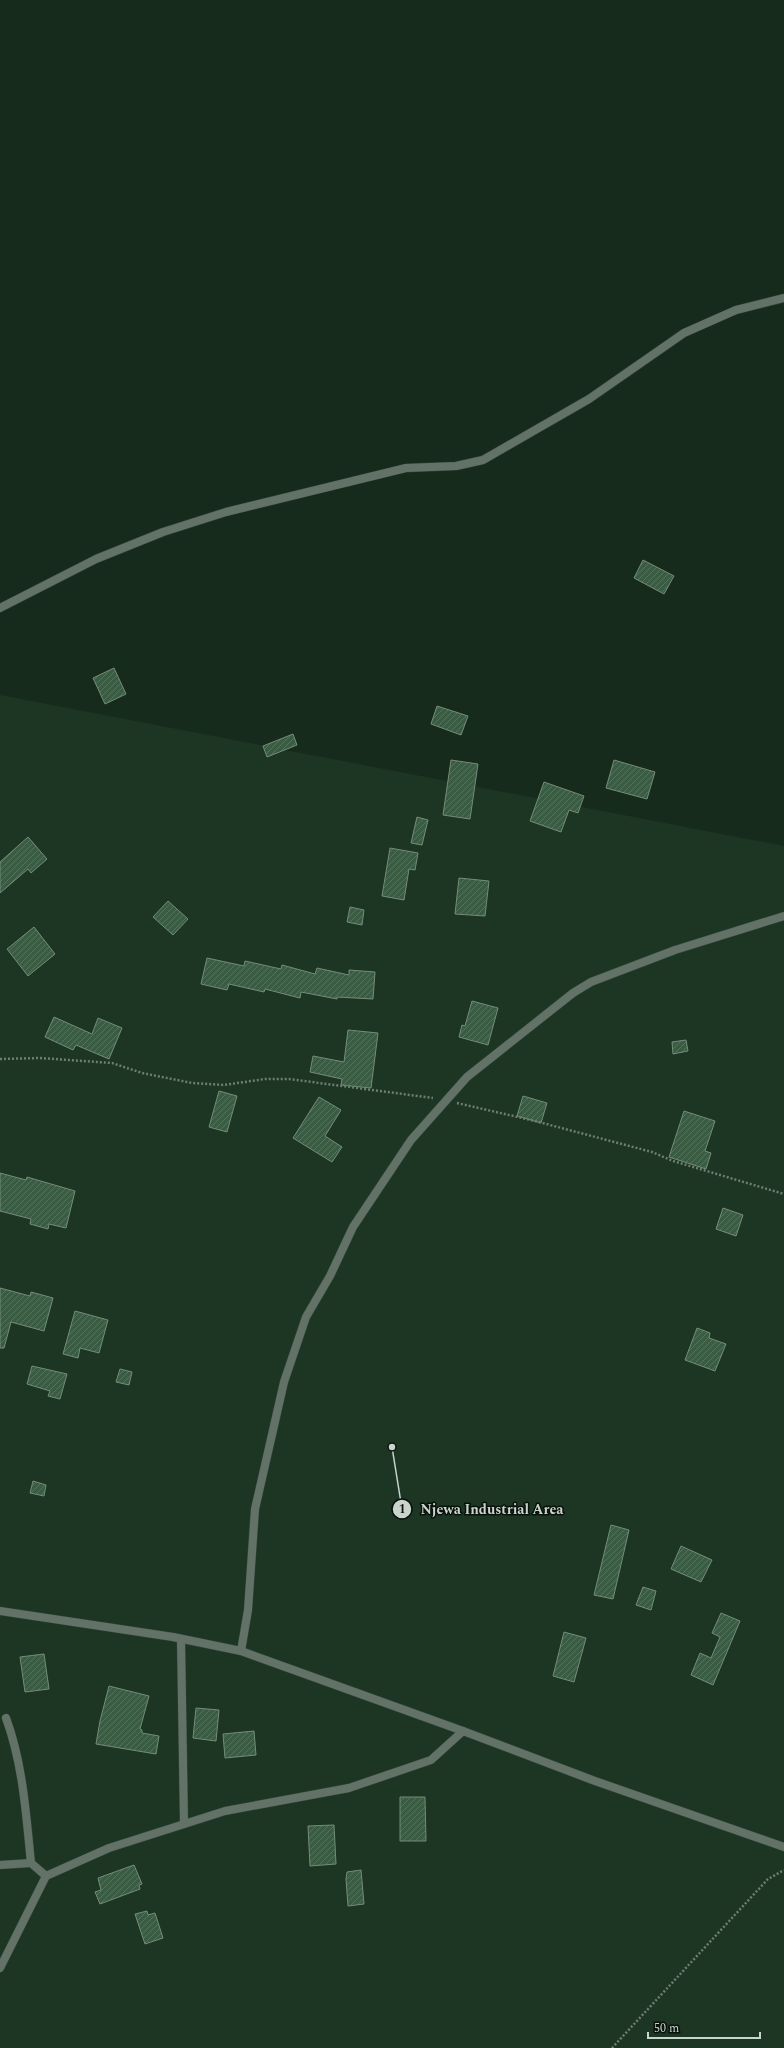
<svg xmlns="http://www.w3.org/2000/svg" width="784" height="2048" font-family="Spectral,serif">
<style>
.built{fill:#1d3624}
.building{fill:url(#building-hatch);stroke:#758c7b}
.lines{fill:none;stroke-linecap:round;stroke-linejoin:round}
.minor-casing{stroke:#334639;stroke-width:9}
.path{stroke:#6e7e72;stroke-width:2.5;stroke-dasharray:2 2;stroke-linecap:butt}
.minor{stroke:#627266;stroke-width:8}
.leader{fill:none;stroke:#c9d5cc;stroke-width:1.5}
.callout-dot{fill:#c9d5cc;stroke:#09110b;stroke-width:1.5}
.mark-label{font-size:12px;text-anchor:middle;font-weight:bold;fill:#111}
.callout-label{font-size:14px;text-anchor:middle;font-weight:bold;fill:#c9d5cc;stroke:#09110b;stroke-width:3;stroke-linejoin:round;paint-order:stroke}
</style>
<defs>
<pattern id="building-hatch" width="6" height="6" patternUnits="userSpaceOnUse"><rect width="6" height="6" fill="#395c43"/><path d="M-1 1l2-2M0 6l6-6M5 7l2-2" fill="none" stroke="#54725d"/></pattern>
</defs>
<rect width="100%" height="100%" fill="#172b1d"/>
<polygon class="built" points="0,695 784,846 784,2048 0,2048"/>
<g class="building">
<polygon points="643,560 674,576 664,594 634,578"/>
<polygon points="114,668 126,694 105,704 93,678"/>
<polygon points="437,706 468,716 461,735 431,724"/>
<polygon points="293,734 297,745 267,757 263,746"/>
<polygon points="451,760 478,764 470,819 443,815"/>
<polygon points="614,760 655,772 647,799 606,788"/>
<polygon points="544,782 584,796 578,813 569,810 561,832 530,821"/>
<polygon points="417,817 428,820 422,845 411,843"/>
<polygon points="28,837 47,859 31,873 28,869 0,893 0,862"/>
<polygon points="390,848 418,853 415,870 409,869 404,900 382,896"/>
<polygon points="459,878 489,881 485,916 455,914"/>
<polygon points="168,901 188,919 173,935 153,917"/>
<polygon points="350,907 364,910 362,925 347,922"/>
<polygon points="34,927 55,954 28,976 7,949"/>
<polygon points="207,958 244,966 245,961 281,969 282,965 315,974 317,968 349,975 349,970 375,972 373,999 337,997 337,999 301,992 300,998 265,989 264,992 229,984 227,990 201,984"/>
<polygon points="472,1001 498,1008 488,1045 459,1037 462,1025 465,1026"/>
<polygon points="54,1017 92,1034 98,1018 122,1028 109,1059 76,1045 73,1050 45,1037"/>
<polygon points="348,1030 378,1033 371,1088 341,1085 342,1079 310,1072 313,1056 344,1062"/>
<polygon points="686,1040 688,1051 673,1054 672,1042"/>
<polygon points="219,1091 237,1096 227,1132 209,1127"/>
<polygon points="523,1096 547,1103 541,1123 517,1116"/>
<polygon points="319,1097 341,1110 325,1136 342,1147 332,1162 293,1138"/>
<polygon points="684,1111 715,1121 705,1151 711,1153 706,1169 669,1157"/>
<polygon points="0,1173 26,1180 27,1177 75,1191 66,1228 49,1224 48,1229 30,1224 31,1219 0,1211"/>
<polygon points="723,1208 743,1215 736,1236 716,1229"/>
<polygon points="0,1288 30,1296 31,1292 53,1298 44,1331 11,1322 4,1348 0,1348"/>
<polygon points="75,1311 108,1320 99,1353 80,1348 78,1358 63,1354"/>
<polygon points="697,1328 710,1333 709,1338 726,1344 715,1371 685,1360"/>
<polygon points="32,1366 67,1374 60,1399 48,1396 50,1391 27,1384"/>
<polygon points="120,1369 132,1372 129,1385 116,1382"/>
<polygon points="33,1481 46,1485 44,1496 30,1493"/>
<polygon points="611,1525 629,1530 613,1599 594,1595"/>
<polygon points="681,1546 712,1560 701,1582 671,1569"/>
<polygon points="643,1587 656,1591 651,1610 636,1605"/>
<polygon points="721,1613 740,1621 713,1685 691,1675 700,1653 711,1658 720,1637 712,1633"/>
<polygon points="564,1632 586,1638 574,1682 553,1676"/>
<polygon points="44,1654 49,1689 25,1692 20,1657"/>
<polygon points="109,1686 149,1696 140,1729 142,1730 142,1733 159,1736 156,1754 96,1744 100,1721"/>
<polygon points="196,1708 219,1710 216,1741 193,1738"/>
<polygon points="254,1731 256,1755 225,1758 223,1734"/>
<polygon points="400,1797 425,1797 426,1841 400,1841"/>
<polygon points="334,1825 336,1864 310,1866 308,1826"/>
<polygon points="134,1865 142,1884 139,1885 140,1889 100,1904 95,1892 101,1890 98,1878"/>
<polygon points="361,1870 364,1904 348,1906 346,1879 347,1872"/>
<polygon points="147,1911 148,1915 155,1913 163,1938 145,1944 135,1914"/>
</g>
<g class="lines">
<defs>
<g id="minor">
<polyline points="0,608 96,559 163,532 226,512 406,468 456,466 483,460 589,399 684,333 736,310 784,298"/>
<polyline points="0,1611 173,1637 241,1651 463,1731 595,1781 784,1847"/>
<polyline points="181,1639 184,1824"/>
<polyline points="241,1651 248,1610 255,1509 284,1382 306,1317 330,1276 353,1227 411,1140 467,1077 573,993 591,982 675,950 784,916"/>
<path d="M 6,1718 C 23,1764 26,1814 31,1863 L 46,1876"/>
<polyline points="0,1865 31,1863"/>
<polyline points="0,1968 46,1876 109,1848 225,1811 349,1788 431,1760 463,1731"/>
</g>
</defs>
<use href="#minor" class="minor-casing"/>
<g class="path">
<polyline points="0,1059 40,1058 112,1063 142,1073 192,1083 224,1085 265,1079 289,1079 433,1098"/>
<polyline points="457,1103 535,1121 652,1152 673,1161 784,1194"/>
<polyline points="612,2048 768,1879 784,1870"/>
</g>
<use href="#minor" class="minor"/>
</g>
<path class="leader" d="M392 1447L402 1509"/>
<g class="callout-dot">
<circle cx="392" cy="1447" r="4"/>
<circle cx="402" cy="1509" r="10"/>
</g>
<g class="mark-label">
<text x="402" y="1513">1</text>
</g>
<g class="callout-label">
<text x="492" y="1514">Njewa Industrial Area</text>
</g>
<path d="M648 2032v6h112v-6" fill="none" stroke="#c9d5cc" stroke-width="2"/>
<text x="654" y="2032" font-size="12" fill="#c9d5cc" stroke="#09110b" stroke-width="3" paint-order="stroke">50 m</text>
</svg>
